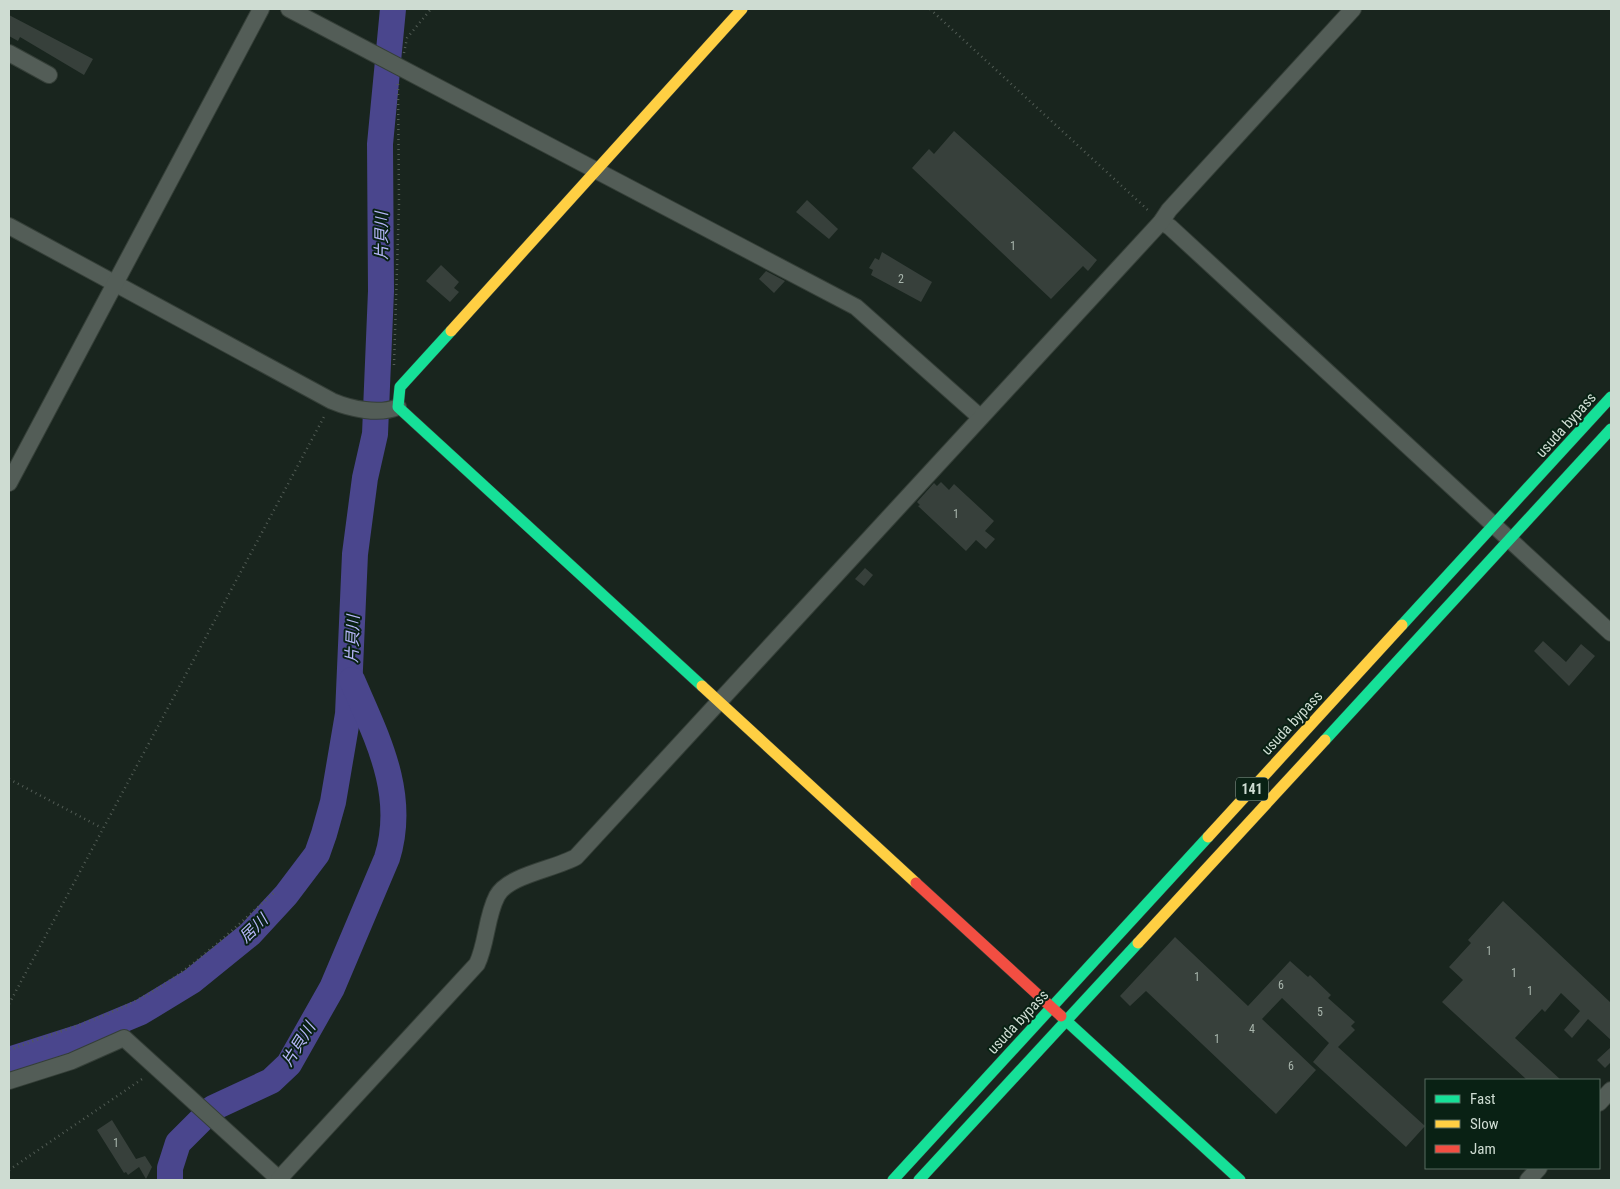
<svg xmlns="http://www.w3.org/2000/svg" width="1620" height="1189" font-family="'Roboto Condensed','Noto Sans JP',sans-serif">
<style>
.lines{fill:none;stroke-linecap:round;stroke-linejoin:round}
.river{stroke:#4a468d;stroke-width:26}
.building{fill:#37403b}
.street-casing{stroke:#353f38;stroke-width:18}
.fast-casing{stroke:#353f38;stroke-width:12}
.slow-casing{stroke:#353f38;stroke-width:12}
.jam-casing{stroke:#353f38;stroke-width:12}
.path{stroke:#525c55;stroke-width:2.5;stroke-dasharray:1 4;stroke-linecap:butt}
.street{stroke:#535d57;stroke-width:16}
.fast{stroke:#16e098;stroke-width:11}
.slow{stroke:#ffcf43;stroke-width:11}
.jam{stroke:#f24e42;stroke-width:11}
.labels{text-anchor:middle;stroke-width:4;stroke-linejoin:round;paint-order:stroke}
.number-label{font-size:12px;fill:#a8b5ac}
.shield{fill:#092114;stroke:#93a499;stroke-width:1}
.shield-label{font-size:14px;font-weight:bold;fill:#cedcd2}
.street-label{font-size:15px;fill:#cedcd2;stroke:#092114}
.water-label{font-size:16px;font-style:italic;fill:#b7b7f9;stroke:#092114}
</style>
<rect width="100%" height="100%" fill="#19251e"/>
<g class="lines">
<g class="river">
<polyline points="9,1060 81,1037 141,1012 192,981 250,934 286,895 317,854 324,834 333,802 348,714 355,554 365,478 375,434 381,291 380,144 393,9"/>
<path d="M 170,1180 L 170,1168 L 178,1143 L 213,1108 L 271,1081 L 289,1064 L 332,988 L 387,858 C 407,794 377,738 352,680"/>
</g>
</g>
<g class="building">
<polygon points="9,15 93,59 84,75 20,37 18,41 9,36"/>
<polygon points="954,131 1097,260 1088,271 1083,266 1051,299 912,168 929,149 934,154"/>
<polygon points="807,200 838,229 829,239 796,212"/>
<polygon points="882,252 932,282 921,302 871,275 873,270 869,268 875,258 879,260"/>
<polygon points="441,265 459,282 454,288 459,292 450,302 426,281"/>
<polygon points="766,271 785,281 774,293 759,279"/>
<polygon points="941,482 949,490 954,484 994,521 985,531 995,539 986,549 976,540 966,551 918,506 920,505 917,502 934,483 937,486"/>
<polygon points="865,568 873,575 864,586 855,579"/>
<polygon points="1543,641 1566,662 1581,644 1595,656 1569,686 1534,651"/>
<polygon points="1503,901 1611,1003 1611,1040 1588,1019 1572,1038 1564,1030 1580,1011 1561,993 1545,1012 1542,1009 1515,1038 1561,1080 1527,1080 1442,1002 1463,980 1449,967 1471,943 1468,940"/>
<polygon points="1175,937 1248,1006 1290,961 1308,977 1310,975 1331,995 1328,998 1355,1022 1351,1026 1355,1030 1338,1047 1425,1126 1406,1147 1313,1062 1329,1043 1282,998 1262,1019 1316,1070 1276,1114 1146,991 1130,1006 1120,996"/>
<polygon points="1611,1047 1611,1062 1605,1068 1597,1060"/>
<polygon points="112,1120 136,1159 145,1156 152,1167 146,1179 139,1167 128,1175 126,1172 124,1173 97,1130"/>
</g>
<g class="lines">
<defs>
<g id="street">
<polyline points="289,9 856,307 980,417"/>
<polyline points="9,53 49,75"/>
<polyline points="1161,222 1170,227 1611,633"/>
<path d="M 9,226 L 332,401 C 351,409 379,415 398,407"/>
<polyline points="9,483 261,9"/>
<polyline points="9,1081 72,1061 124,1038 280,1180"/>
<polyline points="1599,1103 1611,1090"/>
<path d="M 279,1179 L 477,964 C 487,943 486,917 497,896 C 508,875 555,869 576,857 L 1161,222 L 1169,210 L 1353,9"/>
<polyline points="1528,1180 1539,1168"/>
</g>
<g id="fast">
<polyline points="451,331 400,387 398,407 702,686"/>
<polyline points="1402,625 1611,397"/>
<polyline points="1325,740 1611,429"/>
<polyline points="1061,1016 1240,1180"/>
<polyline points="893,1180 1208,837"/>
<polyline points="919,1180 1138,943"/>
</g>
<g id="slow">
<polyline points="451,331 742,9"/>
<polyline points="702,686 916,883"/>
<polyline points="1208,837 1402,625"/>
<polyline points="1138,943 1325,740"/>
</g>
<polyline id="jam" points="916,883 1061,1016"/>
</defs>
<use href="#street" class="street-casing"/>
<use href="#fast" class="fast-casing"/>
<use href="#slow" class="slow-casing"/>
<use href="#jam" class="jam-casing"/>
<g class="path">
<polyline points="930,9 1150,212"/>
<polyline points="404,53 407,38 431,9"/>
<polyline points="394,365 399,204 398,83"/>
<polyline points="9,779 102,828"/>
<polyline points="9,1004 325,415"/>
<path d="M 9,1050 C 56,1032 107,1018 150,993 C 196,966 235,927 275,892"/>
<polyline points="9,1170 145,1077"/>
</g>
<use href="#street" class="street"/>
<use href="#fast" class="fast"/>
<use href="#slow" class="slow"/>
<use href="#jam" class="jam"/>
</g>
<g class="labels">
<g class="number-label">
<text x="1013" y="250">1</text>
<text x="901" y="283">2</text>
<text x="956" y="518">1</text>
<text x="1489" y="955">1</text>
<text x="1514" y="977">1</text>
<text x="1197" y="981">1</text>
<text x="1281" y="989">6</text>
<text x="1530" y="995">1</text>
<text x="1320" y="1016">5</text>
<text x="1252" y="1033">4</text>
<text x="1217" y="1043">1</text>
<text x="1291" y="1070">6</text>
<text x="116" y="1147">1</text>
</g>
<rect class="shield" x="1236" y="777.5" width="32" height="23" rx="4"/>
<g class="shield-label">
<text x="1252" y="794">141</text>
</g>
<g class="street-label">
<text transform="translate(1566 425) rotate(-48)" y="5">usuda bypass</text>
<text transform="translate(1292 723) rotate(-47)" y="5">usuda bypass</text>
<text transform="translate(1018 1022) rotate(-47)" y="5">usuda bypass</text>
</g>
<g class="water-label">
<text transform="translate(381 236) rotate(-90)" y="6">片貝川</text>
<text transform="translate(352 639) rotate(-88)" y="6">片貝川</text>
<text transform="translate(253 928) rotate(-44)" y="6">居川</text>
<text transform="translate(298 1044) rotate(-58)" y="6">片貝川</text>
</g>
</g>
<rect width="1620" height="1189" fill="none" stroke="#cedcd2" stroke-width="20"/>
<rect x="1425" y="1079" width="175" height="90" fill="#092114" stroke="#586c60"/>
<rect x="1435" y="1095" width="25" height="8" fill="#16e098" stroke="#586c60"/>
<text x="1470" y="1104" font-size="15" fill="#cedcd2">Fast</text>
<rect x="1435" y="1120" width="25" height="8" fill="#ffcf43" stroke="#586c60"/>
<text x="1470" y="1129" font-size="15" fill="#cedcd2">Slow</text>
<rect x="1435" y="1145" width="25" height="8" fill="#f24e42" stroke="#586c60"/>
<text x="1470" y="1154" font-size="15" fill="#cedcd2">Jam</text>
</svg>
